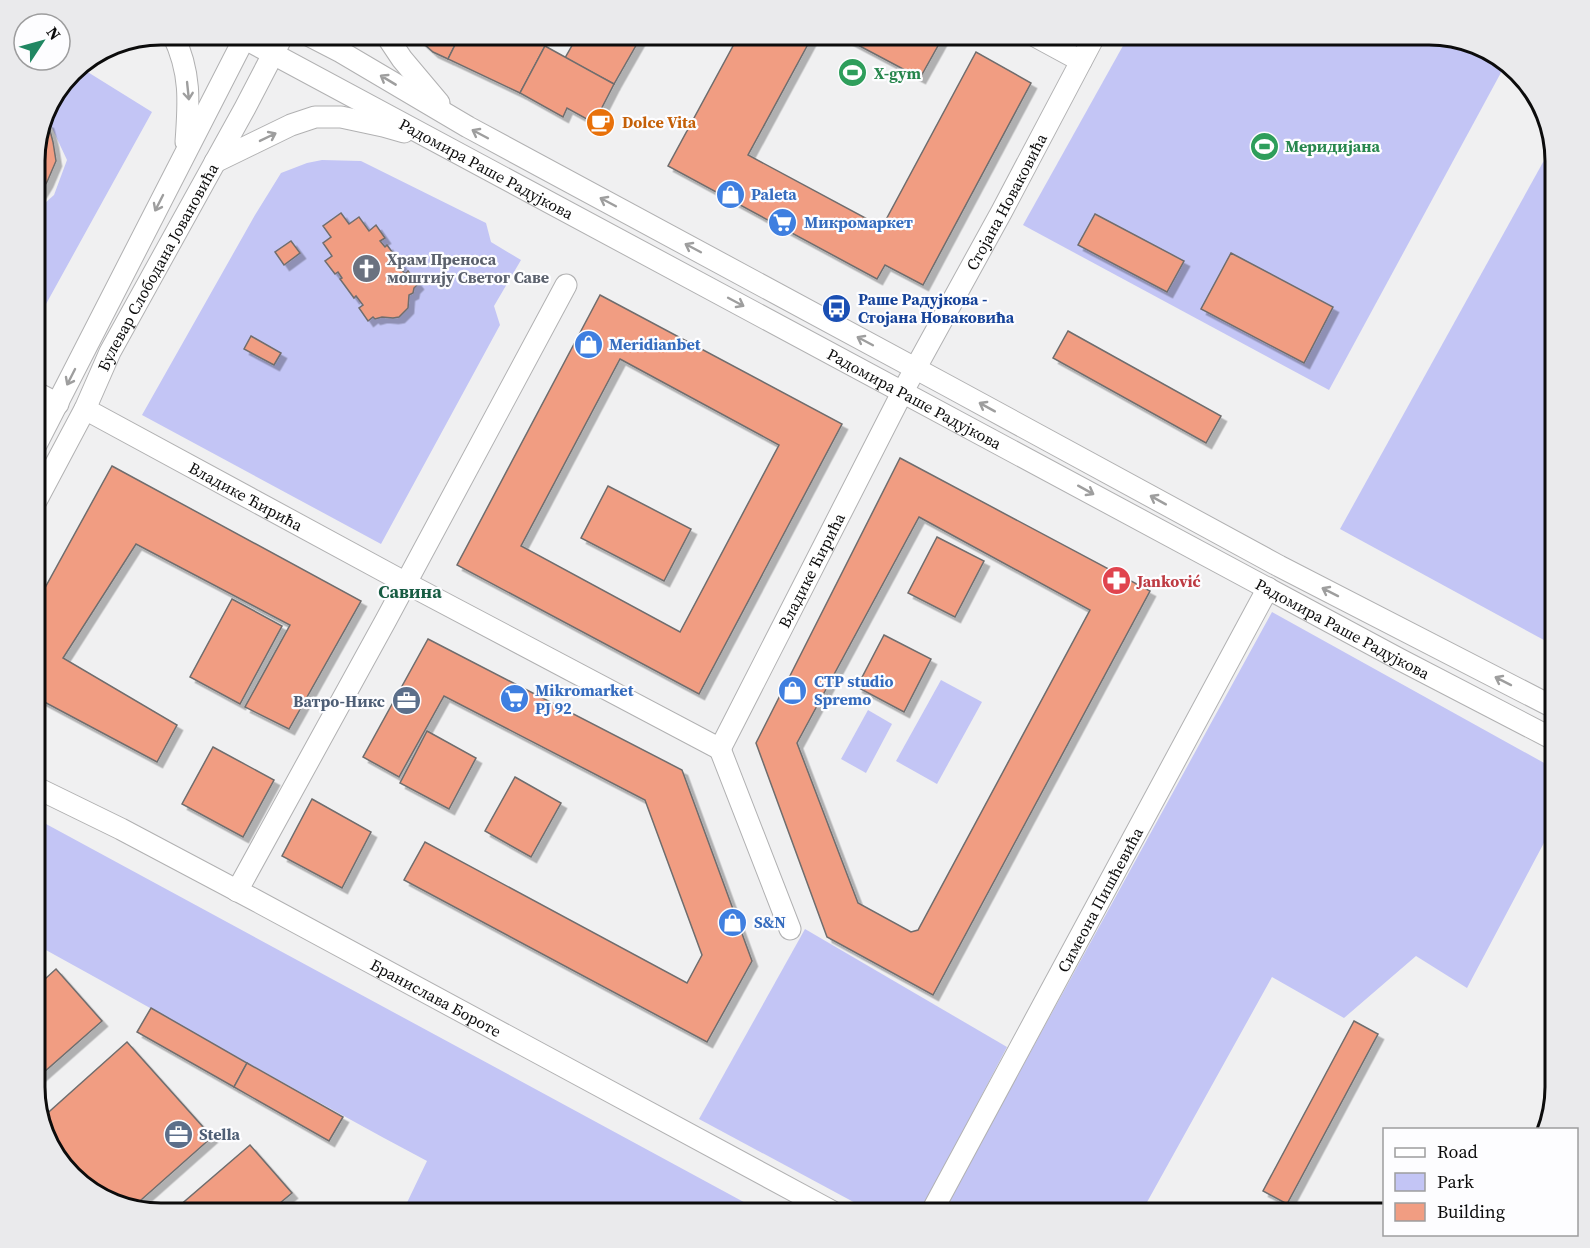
<svg xmlns="http://www.w3.org/2000/svg" width="1590" height="1248" font-family="'Source Serif 4',serif">
<style>
.green{fill:#c3c5f5}
.building{fill:#f19d82;stroke:#6f6d6d;stroke-width:1.5;fill-rule:evenodd;filter:url(#shadow)}
.lines{fill:none;stroke-linecap:round;stroke-linejoin:round}
.minor-casing{stroke:#b1b1b2;stroke-width:23}
.minor{stroke:#fff;stroke-width:21}
.oneway{stroke:#9e9e9e}
.labels{text-anchor:middle;stroke-width:4.5;stroke-linejoin:round;paint-order:stroke}
.leisure-label{font-size:16px;font-weight:bold;fill:#27864d;stroke:#fdfdff;text-anchor:start}
.food-label{font-size:16px;font-weight:bold;fill:#c56008;stroke:#fdfdff;text-anchor:start}
.street-label{font-size:16px;fill:#0c0c0c;stroke:#fdfdff}
.shop-label{font-size:16px;font-weight:bold;fill:#366cbe;stroke:#fdfdff;text-anchor:start}
.worship-label{font-size:16px;font-weight:bold;fill:#5b616d;stroke:#fdfdff;text-anchor:start}
.transit-label{font-size:16px;font-weight:bold;fill:#164399;stroke:#fdfdff;text-anchor:start}
.health-label{font-size:16px;font-weight:bold;fill:#be3a42;stroke:#fdfdff;text-anchor:start}
.service-label{font-size:16px;font-weight:bold;fill:#4e5e75;stroke:#fdfdff;text-anchor:end}
.neighbourhood-label{font-size:18px;font-weight:bold;fill:#175c43;stroke:#fdfdff}
.rim{fill:none;stroke:#0c0c0c;stroke-width:3}
</style>
<defs>
<filter id="shadow"><feDropShadow dx="5.5" dy="5.5" stdDeviation="0" flood-color="#0004"/></filter>
</defs>
<rect width="100%" height="100%" fill="#f0f0f1"/>
<g class="green">
<polygon points="1129,35 1430,35 1451,39 1504,67 1329,390 1023,225"/>
<polygon points="78,66 152,112 35,324 35,212 54,195 67,160 45,113 48,105"/>
<polygon points="1552,146 1555,161 1555,646 1340,529"/>
<polygon points="322,160 361,161 486,223 491,242 521,260 494,306 500,325 381,544 142,415 255,215 281,173 307,163"/>
<polygon points="1272,612 1555,769 1555,822 1467,988 1416,956 1344,1018 1272,977 1141,1213 942,1213"/>
<polygon points="941,680 982,702 937,784 896,761"/>
<polygon points="868,710 892,724 866,773 841,759"/>
<path d="M 35,818 L 764,1213 L 402,1213 L 427,1161 C 295,1091 166,1016 35,944 Z"/>
<polygon points="805,929 1007,1047 920,1213 874,1213 699,1119"/>
</g>
<g class="building">
<polygon points="414,35 460,35 448,59 433,52"/>
<polygon points="460,35 525,35 545,46 520,93 448,59"/>
<polygon points="578,35 642,35 614,84 565,58"/>
<polygon points="739,35 813,35 748,155 882,227 976,52 1031,83 923,285 885,265 877,279 668,166"/>
<polygon points="839,35 944,35 920,78"/>
<polygon points="545,46 614,84 594,123 567,108 563,117 520,93"/>
<polygon points="43,121 48,123 53,142 56,161 47,182 35,202 35,152"/>
<polygon points="341,213 349,224 359,217 369,231 376,225 385,238 380,241 385,247 387,245 401,264 399,266 405,274 408,271 418,284 414,288 413,293 409,295 408,308 399,317 393,318 382,317 375,319 373,317 368,321 359,308 363,305 356,296 354,298 340,279 342,278 338,272 335,274 325,261 332,256 323,243 331,237 323,226"/>
<polygon points="1095,214 1184,261 1167,292 1078,245"/>
<polygon points="291,241 300,253 284,265 275,252"/>
<polygon points="1231,253 1333,307 1304,363 1201,309"/>
<path d="M 600,295 L 842,424 L 699,694 L 457,565 ZM 620,359 L 779,445 L 680,632 L 521,546 Z"/>
<polygon points="1068,331 1221,416 1206,443 1053,358"/>
<polygon points="251,336 281,353 274,365 244,349"/>
<path d="M 900,458 L 1150,591 L 933,995 L 827,937 L 756,743 ZM 919,517 L 1090,610 L 918,930 L 911,932 L 858,903 L 797,743 Z"/>
<polygon points="112,466 361,601 289,729 245,707 290,625 136,544 63,658 177,725 157,762 35,697 35,606"/>
<polygon points="608,486 691,529 664,581 581,538"/>
<polygon points="937,537 984,561 955,617 908,593"/>
<polygon points="232,599 282,626 240,704 190,677"/>
<polygon points="884,635 931,659 904,712 857,687"/>
<polygon points="428,639 682,770 752,961 707,1042 404,880 425,842 687,983 702,955 645,800 444,696 399,777 363,757"/>
<polygon points="427,731 476,758 449,809 400,783"/>
<polygon points="213,747 274,780 243,837 182,804"/>
<polygon points="515,777 561,803 531,857 485,831"/>
<polygon points="312,799 371,832 342,888 282,856"/>
<polygon points="56,969 102,1021 35,1080 35,988"/>
<polygon points="151,1008 247,1063 234,1087 137,1032"/>
<polygon points="1354,1021 1378,1034 1287,1204 1263,1191"/>
<polygon points="127,1042 212,1137 132,1208 113,1204 78,1182 48,1143 41,1119"/>
<polygon points="247,1063 343,1117 329,1141 234,1087"/>
<polygon points="250,1145 292,1193 268,1213 171,1213"/>
</g>
<g class="lines">
<defs>
<g id="minor">
<path d="M 173,35 C 191,72 189,102 186,142"/>
<path id="s1" d="M 238,35 L 1399,659 L 1555,740"/>
<polyline points="308,35 341,52 468,127 948,386 1279,566 1555,708"/>
<polyline points="386,35 402,59 439,103"/>
<polyline points="1033,35 1081,61"/>
<polyline points="215,162 291,125 315,117 341,117 383,126 404,132"/>
<polyline points="35,392 58,404"/>
<path id="s2" d="M 85,409 L 406,583 L 720,749 L 903,391 L 1002,211 L 1095,35"/>
<polyline points="35,447 246,35"/>
<path id="s3" d="M 35,503 L 85,409 L 110,352 L 245,108 L 283,35"/>
<polyline points="720,749 790,929"/>
<path id="s4" d="M 35,787 L 121,829 L 255,900 L 835,1213"/>
<polyline points="237,891 386,620 566,285"/>
<path id="s5" d="M 931,1213 L 1268,588"/>
</g>
</defs>
<use href="#minor" class="minor-casing"/>
<use href="#minor" class="minor"/>
</g>
<defs><path id="oneway-shaft" d="M-6 0H5M1.5-3L5.5 0L1.5 3" fill="none" stroke-width="1.6" stroke-linecap="round" stroke-linejoin="round" transform="scale(1.5)"/></defs>
<g class="oneway">
<use href="#oneway-shaft" transform="translate(388 80) rotate(-149)"/>
<use href="#oneway-shaft" transform="translate(188 91) rotate(84)"/>
<use href="#oneway-shaft" transform="translate(480 134) rotate(-152)"/>
<use href="#oneway-shaft" transform="translate(268 137) rotate(-26)"/>
<use href="#oneway-shaft" transform="translate(608 202) rotate(-152)"/>
<use href="#oneway-shaft" transform="translate(159 203) rotate(117)"/>
<use href="#oneway-shaft" transform="translate(693 248) rotate(-152)"/>
<use href="#oneway-shaft" transform="translate(736 302) rotate(28)"/>
<use href="#oneway-shaft" transform="translate(865 341) rotate(-152)"/>
<use href="#oneway-shaft" transform="translate(71 377) rotate(117)"/>
<use href="#oneway-shaft" transform="translate(987 407) rotate(-151)"/>
<use href="#oneway-shaft" transform="translate(1086 490) rotate(29)"/>
<use href="#oneway-shaft" transform="translate(1158 500) rotate(-151)"/>
<use href="#oneway-shaft" transform="translate(1330 592) rotate(-153)"/>
<use href="#oneway-shaft" transform="translate(1503 681) rotate(-153)"/>
</g>
<defs>
<symbol id="stadium-disc" viewBox="-11 -11 22 22"><circle r="9.5" fill="#2e9e5b" stroke="#fdfdff"/><path d="M0-5a6.5 5 0 1 0 0 10a6.5 5 0 1 0 0-10ZM-3.5-1.8h7v3.6h-7Z" fill="#fff"/></symbol>
<symbol id="cafe-disc" viewBox="-11 -11 22 22"><circle r="9.5" fill="#e8710a" stroke="#fdfdff"/><path d="M-5.5-4.5H6V0H3Q3 3.5 0 3.5H-2.5Q-5.5 3.5-5.5 0ZM3-3.2v2h1.7v-2ZM-6 4.5H4V6H-6Z" fill="#fff"/></symbol>
<symbol id="shop-disc" viewBox="-11 -11 22 22"><circle r="9.5" fill="#3f7fe0" stroke="#fdfdff"/><path d="M-5-2.5h2.3a2.7 3.5 0 0 1 5.4 0H5L5.5 6h-11ZM-1.5-2.5h3a1.5 2.3 0 0 0-3 0Z" fill="#fff"/></symbol>
<symbol id="supermarket-disc" viewBox="-11 -11 22 22"><circle r="9.5" fill="#3f7fe0" stroke="#fdfdff"/><path d="M-6-5.5h2.5l.6 2H6L4.5 2H-2.5L-4.4-4H-6ZM-1.5 3.2a1.3 1.3 0 1 0 .1 0ZM3 3.2a1.3 1.3 0 1 0 .1 0Z" fill="#fff"/></symbol>
<symbol id="church-disc" viewBox="-11 -11 22 22"><circle r="9.5" fill="#6b7280" stroke="#fdfdff"/><path d="M-1.2-6h2.4v3.5h3.3v2.4h-3.3V6h-2.4V-.1h-3.3v-2.4h3.3Z" fill="#fff"/></symbol>
<symbol id="bus-disc" viewBox="-11 -11 22 22"><circle r="9.5" fill="#1a4fb4" stroke="#fdfdff"/><path d="M-5-6H5V4H4V6H2V4H-2V6H-4V4H-5ZM-3.5-4V0h7V-4ZM-3.5 1.2v1.5H-2V1.2ZM2 1.2v1.5H3.5V1.2Z" fill="#fff"/></symbol>
<symbol id="pharmacy-disc" viewBox="-11 -11 22 22"><circle r="9.5" fill="#e0444e" stroke="#fdfdff"/><path d="M-2-6h4v4h4v4h-4v4h-4v-4h-4v-4h4Z" fill="#fff"/></symbol>
<symbol id="office-disc" viewBox="-11 -11 22 22"><circle r="9.5" fill="#5c6f8a" stroke="#fdfdff"/><path d="M-6-3h4V-5.5h4V-3h4V5H-6ZM-1-4.5V-3h2v-1.5ZM-6 0V1H6V0Z" fill="#fff"/></symbol>
</defs>
<g fill-rule="evenodd">
<use href="#stadium-disc" x="836" y="56" width="33" height="33"/>
<use href="#cafe-disc" x="584" y="106" width="33" height="33"/>
<use href="#stadium-disc" x="1248" y="130" width="33" height="33"/>
<use href="#shop-disc" x="714" y="178" width="33" height="33"/>
<use href="#supermarket-disc" x="766" y="206" width="33" height="33"/>
<use href="#church-disc" x="350" y="252" width="33" height="33"/>
<use href="#bus-disc" x="820" y="292" width="33" height="33"/>
<use href="#shop-disc" x="572" y="328" width="33" height="33"/>
<use href="#pharmacy-disc" x="1100" y="564" width="33" height="33"/>
<use href="#shop-disc" x="776" y="674" width="33" height="33"/>
<use href="#supermarket-disc" x="498" y="682" width="33" height="33"/>
<use href="#office-disc" x="390" y="684" width="33" height="33"/>
<use href="#shop-disc" x="716" y="906" width="33" height="33"/>
<use href="#office-disc" x="162" y="1118" width="33" height="33"/>
</g>
<g class="labels">
<g class="leisure-label">
<text x="874" y="79">X-gym</text>
<text x="1285" y="152">Меридијана</text>
</g>
<g class="food-label">
<text x="622" y="128">Dolce Vita</text>
</g>
<g class="street-label">
<text dy="6" stroke="none"><textPath href="#s1" startOffset="282">Радомира Раше Радујкова</textPath></text>
<text dy="6" stroke="none"><textPath href="#s2" startOffset="1338">Стојана Новаковића</textPath></text>
<text dy="6" stroke="none"><textPath href="#s3" startOffset="266">Булевар Слободана Јовановића</textPath></text>
<text dy="6" stroke="none"><textPath href="#s1" startOffset="768">Радомира Раше Радујкова</textPath></text>
<text dy="6" stroke="none"><textPath href="#s2" startOffset="183">Владике Ћирића</textPath></text>
<text dy="6" stroke="none"><textPath href="#s2" startOffset="921">Владике Ћирића</textPath></text>
<text dy="6" stroke="none"><textPath href="#s1" startOffset="1254">Радомира Раше Радујкова</textPath></text>
<text dy="6" stroke="none"><textPath href="#s5" startOffset="356">Симеона Пишћевића</textPath></text>
<text dy="6" stroke="none"><textPath href="#s4" startOffset="453">Бранислава Бороте</textPath></text>
</g>
<g class="shop-label">
<text x="751" y="200">Paleta</text>
<text x="804" y="228">Микромаркет</text>
<text x="609" y="350">Meridianbet</text>
<text x="814" y="687">CTP studio<tspan x="814" dy="18">Spremo</tspan></text>
<text x="535" y="696">Mikromarket<tspan x="535" dy="18">PJ 92</tspan></text>
<text x="754" y="928">S&amp;N</text>
</g>
<g class="worship-label">
<text x="387" y="265">Храм Преноса<tspan x="387" dy="18">моштију Светог Саве</tspan></text>
</g>
<g class="transit-label">
<text x="858" y="305">Раше Радујкова -<tspan x="858" dy="18">Стојана Новаковића</tspan></text>
</g>
<g class="health-label">
<text x="1137" y="587">Janković</text>
</g>
<g class="service-label">
<text x="385" y="707">Ватро-Никс</text>
<text x="199" y="1140" text-anchor="start">Stella</text>
</g>
<g class="neighbourhood-label">
<text x="410" y="598">Савина</text>
</g>
</g>
<path d="M0 0H1590V1248H0ZM161 45H1429A116 116 0 0 1 1545 161V1087A116 116 0 0 1 1429 1203H161A116 116 0 0 1 45 1087V161A116 116 0 0 1 161 45Z" fill="#eaeaec" fill-rule="evenodd"/>
<path class="rim" d="M161 45H1429A116 116 0 0 1 1545 161V1087A116 116 0 0 1 1429 1203H161A116 116 0 0 1 45 1087V161A116 116 0 0 1 161 45Z"/>
<rect x="1383" y="1128" width="195" height="108" fill="#fdfdff" stroke="#9d9d9e" stroke-width="1.5"/>
<rect x="1395" y="1148" width="30" height="9" fill="#ffffff" stroke="#9d9d9e" stroke-width="1.5"/>
<text x="1437" y="1158" font-size="18" fill="#0c0c0c">Road</text>
<rect x="1395" y="1173" width="30" height="18" fill="#c3c5f5" stroke="#9d9d9e" stroke-width="1.5"/>
<text x="1437" y="1188" font-size="18" fill="#0c0c0c">Park</text>
<rect x="1395" y="1203" width="30" height="18" fill="#f19d82" stroke="#9d9d9e" stroke-width="1.5"/>
<text x="1437" y="1218" font-size="18" fill="#0c0c0c">Building</text>
<g transform="translate(42 42) rotate(54)"><circle r="28" fill="#fdfdff" stroke="#9d9d9e" stroke-width="1.5"/>
<path d="M0-4.5L10 22L0 15L-10 22Z" fill="#208762"/>
<text y="-9" font-size="16" font-weight="bold" text-anchor="middle" fill="#0c0c0c">N</text>
</g>
</svg>
